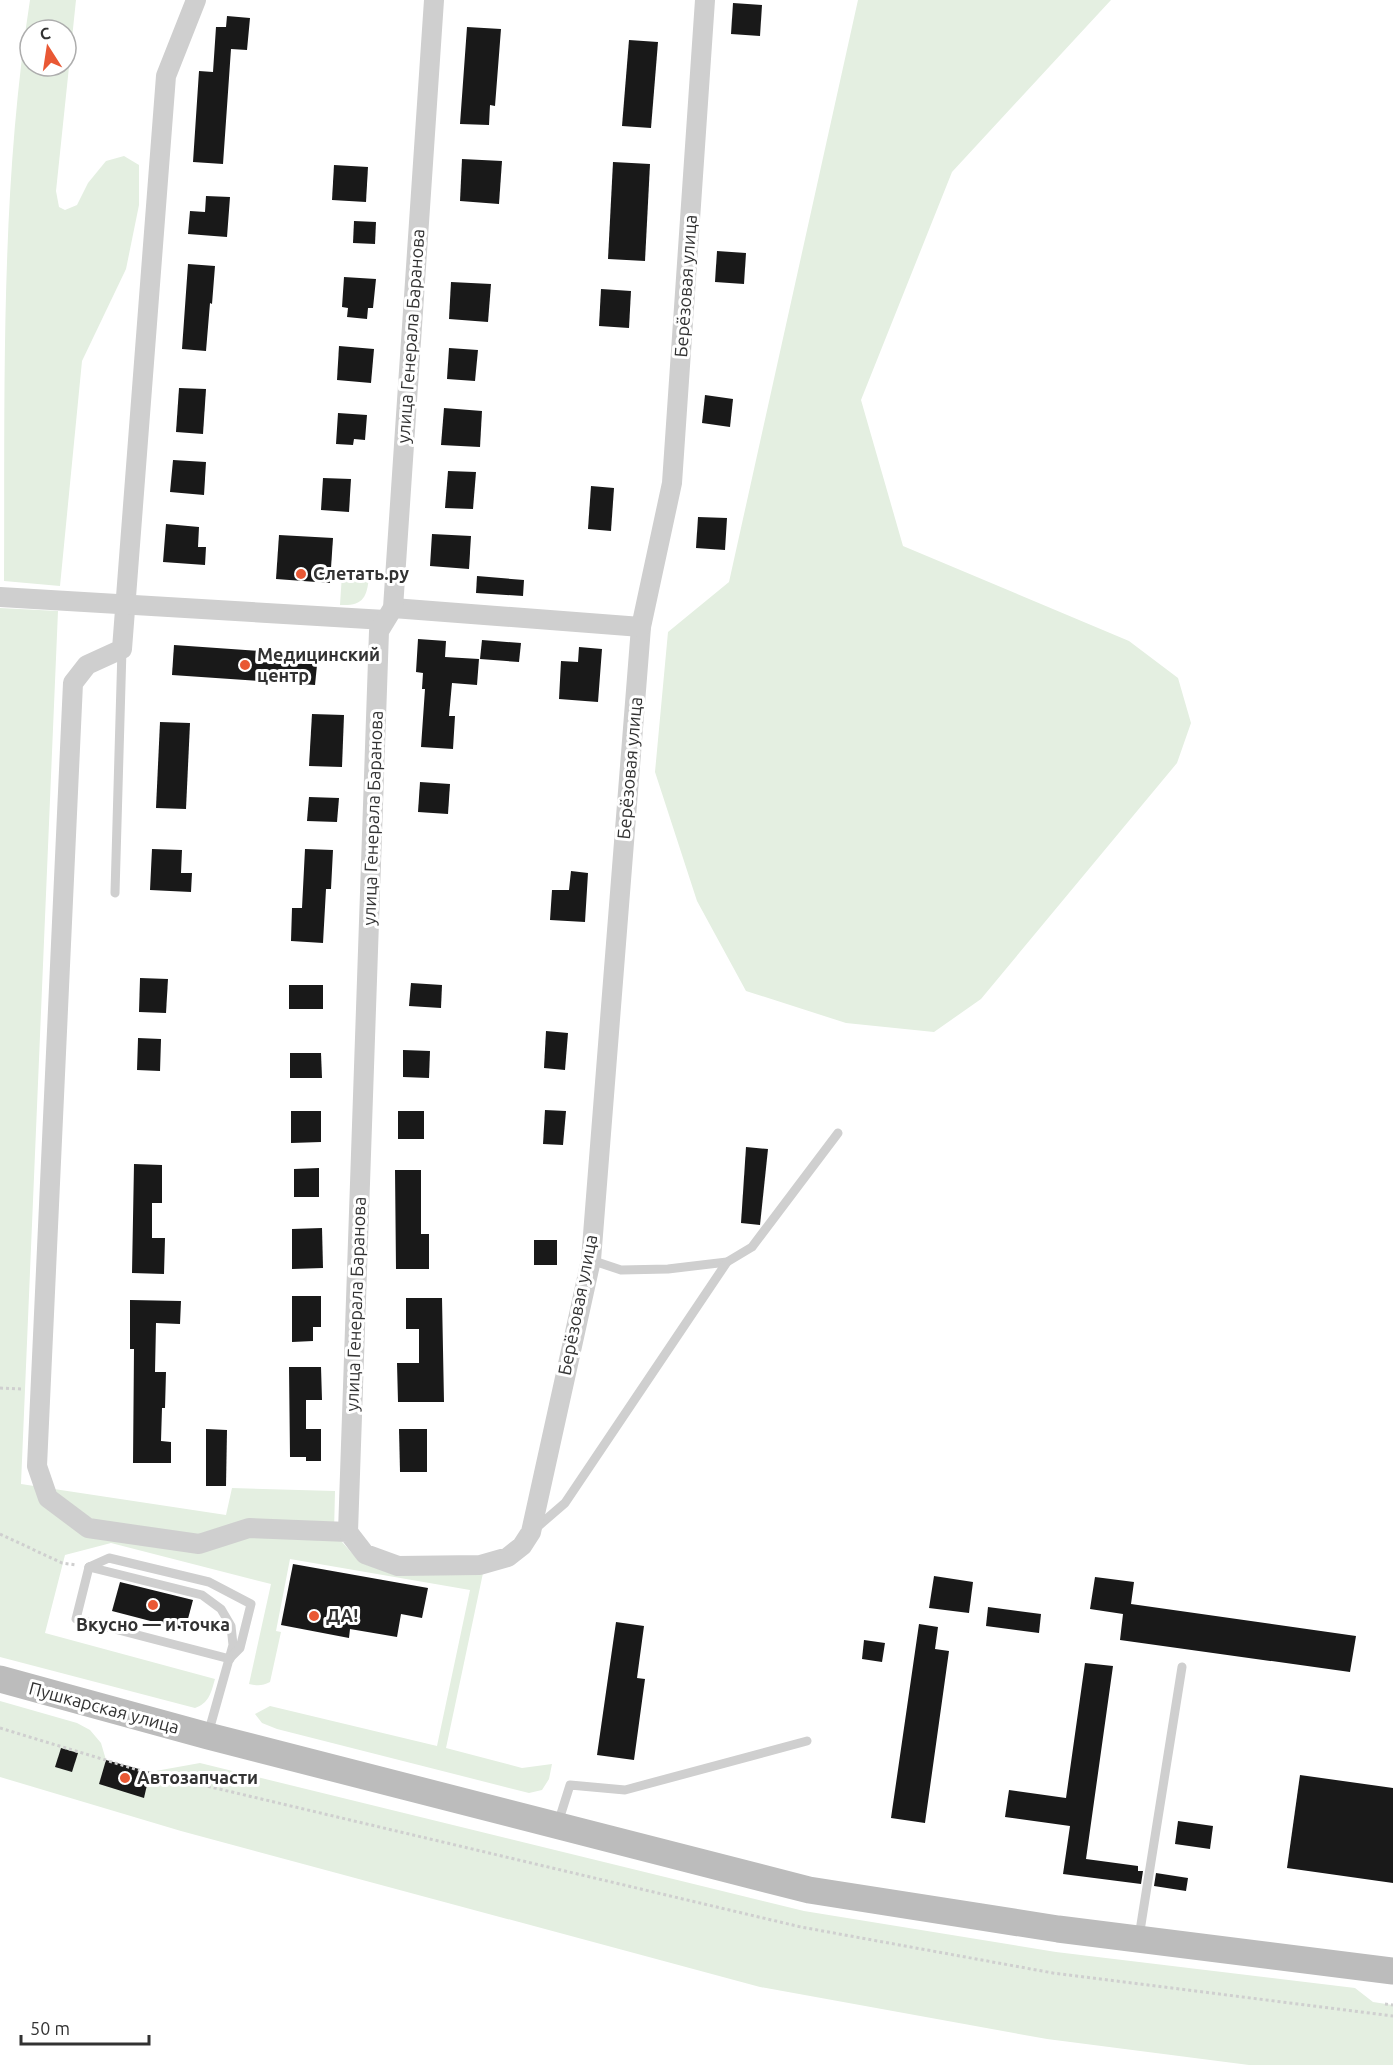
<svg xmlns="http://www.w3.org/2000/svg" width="1393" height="2065" font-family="Ubuntu,sans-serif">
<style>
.green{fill:#e4efe1;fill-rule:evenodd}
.building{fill:#191919}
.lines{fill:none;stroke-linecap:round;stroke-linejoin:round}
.path{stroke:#cfcfcf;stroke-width:3;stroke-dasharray:3 3;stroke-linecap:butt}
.lane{stroke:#cfcfcf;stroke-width:9}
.street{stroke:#cfcfcf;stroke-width:20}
.secondary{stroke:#bcbcbc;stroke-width:27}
.poi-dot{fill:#e95834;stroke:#fff;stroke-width:2}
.labels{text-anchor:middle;stroke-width:6;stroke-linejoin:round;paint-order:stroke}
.street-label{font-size:18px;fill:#323232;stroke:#fff}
.poi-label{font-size:18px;font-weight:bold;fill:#323232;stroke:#fff;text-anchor:start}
</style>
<rect width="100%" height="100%" fill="#fff"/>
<g class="green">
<path d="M 30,0 L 76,0 L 56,191 L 59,207 L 65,210 L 77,205 L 88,183 L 106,161 L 124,156 L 139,165 L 139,205 L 126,269 L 82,361 L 60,586 L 4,581 C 5,387 0,192 30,0 ZM 30,30 L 66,30 L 66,66 L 30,66 Z"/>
<polygon points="858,0 1111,0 952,172 861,400 903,546 1129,641 1178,678 1191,723 1177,763 981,999 934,1032 846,1023 746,991 697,901 655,772 668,632 729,582"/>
<path d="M 342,574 L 369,576 C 367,598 363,606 340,605 Z"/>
<path d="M 0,608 L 58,611 L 21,1484 L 226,1515 L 232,1488 L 335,1491 L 334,1533 L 359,1561 L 483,1573 L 446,1748 L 522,1768 L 552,1764 L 549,1779 L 542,1790 L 529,1793 L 277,1729 L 262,1723 L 255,1714 L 270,1706 L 437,1746 L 470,1590 L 290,1559 L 276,1631 L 281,1632 L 270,1682 C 262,1686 258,1686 249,1684 L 271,1584 L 111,1543 L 65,1555 L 45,1633 L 215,1679 C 211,1693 209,1703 195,1708 L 0,1657 Z"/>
<polygon points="0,1701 77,1723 90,1730 101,1743 106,1760 144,1797 150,1772 200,1763 804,1911 1056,1952 1355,1988 1373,2002 1393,2005 1393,2065 1249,2065 1047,2039 760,1987 181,1831 0,1777"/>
</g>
<g class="building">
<polygon points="733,3 762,5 760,36 731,34"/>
<polygon points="227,16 250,18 247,50 231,49 223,164 193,162 199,71 213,72 216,27 226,27"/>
<polygon points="467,27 501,29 495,106 490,105 489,125 460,124"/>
<polygon points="629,40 658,42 651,128 622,126"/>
<polygon points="462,159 502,161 499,204 460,201"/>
<polygon points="613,162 650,164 645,261 608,259"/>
<polygon points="334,165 368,167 366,202 332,200"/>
<polygon points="206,196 230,197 227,237 188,234 190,211 205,212"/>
<polygon points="354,221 376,222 375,244 353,243"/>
<polygon points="717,251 746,253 744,284 715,282"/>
<polygon points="188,264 215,266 212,304 210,303 206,351 182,349"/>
<polygon points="344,277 376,279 373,308 368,308 367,319 347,317 348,308 342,307"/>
<polygon points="451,282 491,284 488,322 449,319"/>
<polygon points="601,289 631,291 629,328 599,326"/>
<polygon points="339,346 374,349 371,383 337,380"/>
<polygon points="449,348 478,350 475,381 447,379"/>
<polygon points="179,388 206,389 203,434 176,432"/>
<polygon points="705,395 733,399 730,427 702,423"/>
<polygon points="444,408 482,411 480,447 441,445"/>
<polygon points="338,413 367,415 365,440 354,439 353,445 336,444"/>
<polygon points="173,460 206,462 204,495 170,492"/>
<polygon points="448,471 476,472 473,509 445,508"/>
<polygon points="323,478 351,479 349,512 321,510"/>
<polygon points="591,486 614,488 611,531 588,529"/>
<polygon points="698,517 727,518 725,550 696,548"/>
<polygon points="166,524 199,527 198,547 206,547 205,565 163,562"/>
<polygon points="432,534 471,536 469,569 430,566"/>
<polygon points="279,535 333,538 330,583 276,579"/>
<polygon points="477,576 524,580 523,596 476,593"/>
<polygon points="418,639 446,641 445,657 479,659 477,685 452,683 449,716 455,716 453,749 421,747 425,689 422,689 423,673 416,672"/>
<polygon points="482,640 521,643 519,662 480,659"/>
<polygon points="174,645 318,655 315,685 172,675"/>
<polygon points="579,647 602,649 598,702 559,699 561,661 578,662"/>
<polygon points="312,714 344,715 342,767 309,766"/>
<polygon points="160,722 190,723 186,809 156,808"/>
<polygon points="420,782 450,784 448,814 418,812"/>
<polygon points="309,797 339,798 337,822 307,821"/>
<polygon points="152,849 182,850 181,873 192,873 191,892 150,890"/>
<polygon points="305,849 333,850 331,889 326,889 323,943 291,941 292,908 302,908"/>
<polygon points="571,871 588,873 585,922 550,920 552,890 569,890"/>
<polygon points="140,978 168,979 166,1013 139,1012"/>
<polygon points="411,983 442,985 441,1008 409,1006"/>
<rect x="289" y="985" width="34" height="24"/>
<polygon points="546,1031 568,1033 565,1070 544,1068"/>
<polygon points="138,1038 161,1039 160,1071 137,1070"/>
<polygon points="403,1050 430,1051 429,1078 403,1077"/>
<polygon points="290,1053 321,1053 322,1078 290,1078"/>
<polygon points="545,1110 566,1111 563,1145 543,1144"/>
<polygon points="291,1111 321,1111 321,1142 291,1143"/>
<rect x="398" y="1111" width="26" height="28"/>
<polygon points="746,1147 768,1149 760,1225 741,1223"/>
<polygon points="134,1164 162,1165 162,1203 152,1203 152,1238 165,1238 164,1274 132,1273"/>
<polygon points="319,1168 319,1197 294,1197 294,1169"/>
<polygon points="395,1170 421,1170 421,1234 429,1234 429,1269 396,1269"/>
<polygon points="322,1228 323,1268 292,1269 292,1229"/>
<rect x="534" y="1240" width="23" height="25"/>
<polygon points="292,1296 321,1296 321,1327 313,1327 313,1341 292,1342"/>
<polygon points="406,1298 442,1298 444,1402 398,1402 397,1363 419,1363 419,1329 406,1329"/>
<polygon points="130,1300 181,1301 180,1324 156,1323 155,1372 166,1372 165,1408 162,1408 161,1441 171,1442 171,1463 133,1463 134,1349 130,1349"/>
<polygon points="289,1367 321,1367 322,1400 306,1400 306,1429 321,1429 321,1461 306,1461 306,1457 290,1457"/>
<polygon points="206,1429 227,1430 226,1486 206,1486"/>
<polygon points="399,1429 427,1429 427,1472 400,1472"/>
<polygon points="293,1564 428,1588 422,1618 401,1614 397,1637 350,1629 349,1638 281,1625"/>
<polygon points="934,1576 973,1582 969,1613 929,1608"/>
<polygon points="1095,1577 1134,1582 1131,1604 1356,1636 1350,1672 1120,1640 1123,1614 1090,1609"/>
<polygon points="120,1582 193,1600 185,1630 112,1611"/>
<polygon points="988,1607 1041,1614 1039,1633 986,1626"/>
<polygon points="616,1622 644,1626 637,1678 645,1679 634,1760 597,1755"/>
<polygon points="919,1624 938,1627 935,1649 949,1651 925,1823 891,1818"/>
<polygon points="864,1640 885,1643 882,1662 862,1659"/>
<polygon points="1085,1663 1113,1666 1086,1859 1138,1866 1138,1871 1143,1871 1141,1884 1063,1874 1070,1826 1005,1817 1009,1790 1066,1798"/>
<polygon points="61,1748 78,1753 72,1772 55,1767"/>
<polygon points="106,1760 150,1772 144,1798 99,1784"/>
<polygon points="1300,1775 1393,1788 1393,1883 1287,1868"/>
<polygon points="1178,1821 1213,1826 1210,1849 1175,1844"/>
<polygon points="1156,1873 1188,1878 1186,1891 1154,1886"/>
</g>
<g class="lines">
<g class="path">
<polyline points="0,1388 22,1389"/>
<polyline points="0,1534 62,1563 76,1565"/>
<polyline points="0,1728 135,1769 801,1927 1053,1973 1393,2016"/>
<polyline points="1385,2004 1393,2005"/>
</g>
<g class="lane">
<polyline points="115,893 122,649"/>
<polyline points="591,1260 621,1270 668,1269 727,1262 752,1247 838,1133"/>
<polyline points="535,1529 565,1503 727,1262"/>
<polyline points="89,1567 202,1595 221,1609 231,1626 233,1645 208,1734"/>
<polyline points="89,1567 109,1558 209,1582 251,1604 240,1648 230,1658"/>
<polyline points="89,1567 76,1619 230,1659"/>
<polyline points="558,1823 570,1785 625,1790 807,1741"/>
<polyline points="1139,1937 1182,1667"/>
</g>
<g class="street">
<polyline points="196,0 166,76 122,649 87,665 73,683 37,1466 48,1498 88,1528 199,1544 249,1528 348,1532 365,1554 398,1566 480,1565 508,1557 522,1546 531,1532 591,1260 641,627 672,483 705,0"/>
<polyline points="0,597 385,620"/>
<polyline points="393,608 641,627"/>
<polyline points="348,1532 379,631 393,608 434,0"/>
</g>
<polyline class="secondary" points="0,1679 208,1736 809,1890 1058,1929 1393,1971"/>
</g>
<g class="poi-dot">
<circle cx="301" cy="574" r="6"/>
<circle cx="245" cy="665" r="6"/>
<circle cx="153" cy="1605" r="6"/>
<circle cx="314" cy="1616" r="6"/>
<circle cx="125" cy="1778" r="6"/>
</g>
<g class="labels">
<g class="street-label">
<text transform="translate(686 286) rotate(-86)" y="6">Берёзовая улица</text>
<text transform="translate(411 336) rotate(-86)" y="6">улица Генерала Баранова</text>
<text transform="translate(630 768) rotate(-85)" y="6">Берёзовая улица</text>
<text transform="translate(373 818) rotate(-88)" y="6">улица Генерала Баранова</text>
<text transform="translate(356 1304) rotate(-88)" y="6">улица Генерала Баранова</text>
<text transform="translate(578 1305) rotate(-79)" y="6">Берёзовая улица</text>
<text transform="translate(104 1708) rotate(15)" y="6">Пушкарская улица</text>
</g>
<g class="poi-label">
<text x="313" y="580">Слетать.ру</text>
<text x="257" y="661">Медицинский<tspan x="257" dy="21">центр</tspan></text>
<text x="326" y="1622">ДА!</text>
<text x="153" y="1631" text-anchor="middle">Вкусно — и точка</text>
<text x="137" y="1784">Автозапчасти</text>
</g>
</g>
<g transform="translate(48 48) rotate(348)"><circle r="28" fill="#ffffff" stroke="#adadad" stroke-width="1.5"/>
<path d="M0-4.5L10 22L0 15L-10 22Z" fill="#e95834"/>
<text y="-9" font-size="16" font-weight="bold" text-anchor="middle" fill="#323232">С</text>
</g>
<path d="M21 2035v9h128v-9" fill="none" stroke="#323232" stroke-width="3"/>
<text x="30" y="2035" font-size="18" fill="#323232" stroke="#ffffff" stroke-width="4.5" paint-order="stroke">50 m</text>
</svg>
